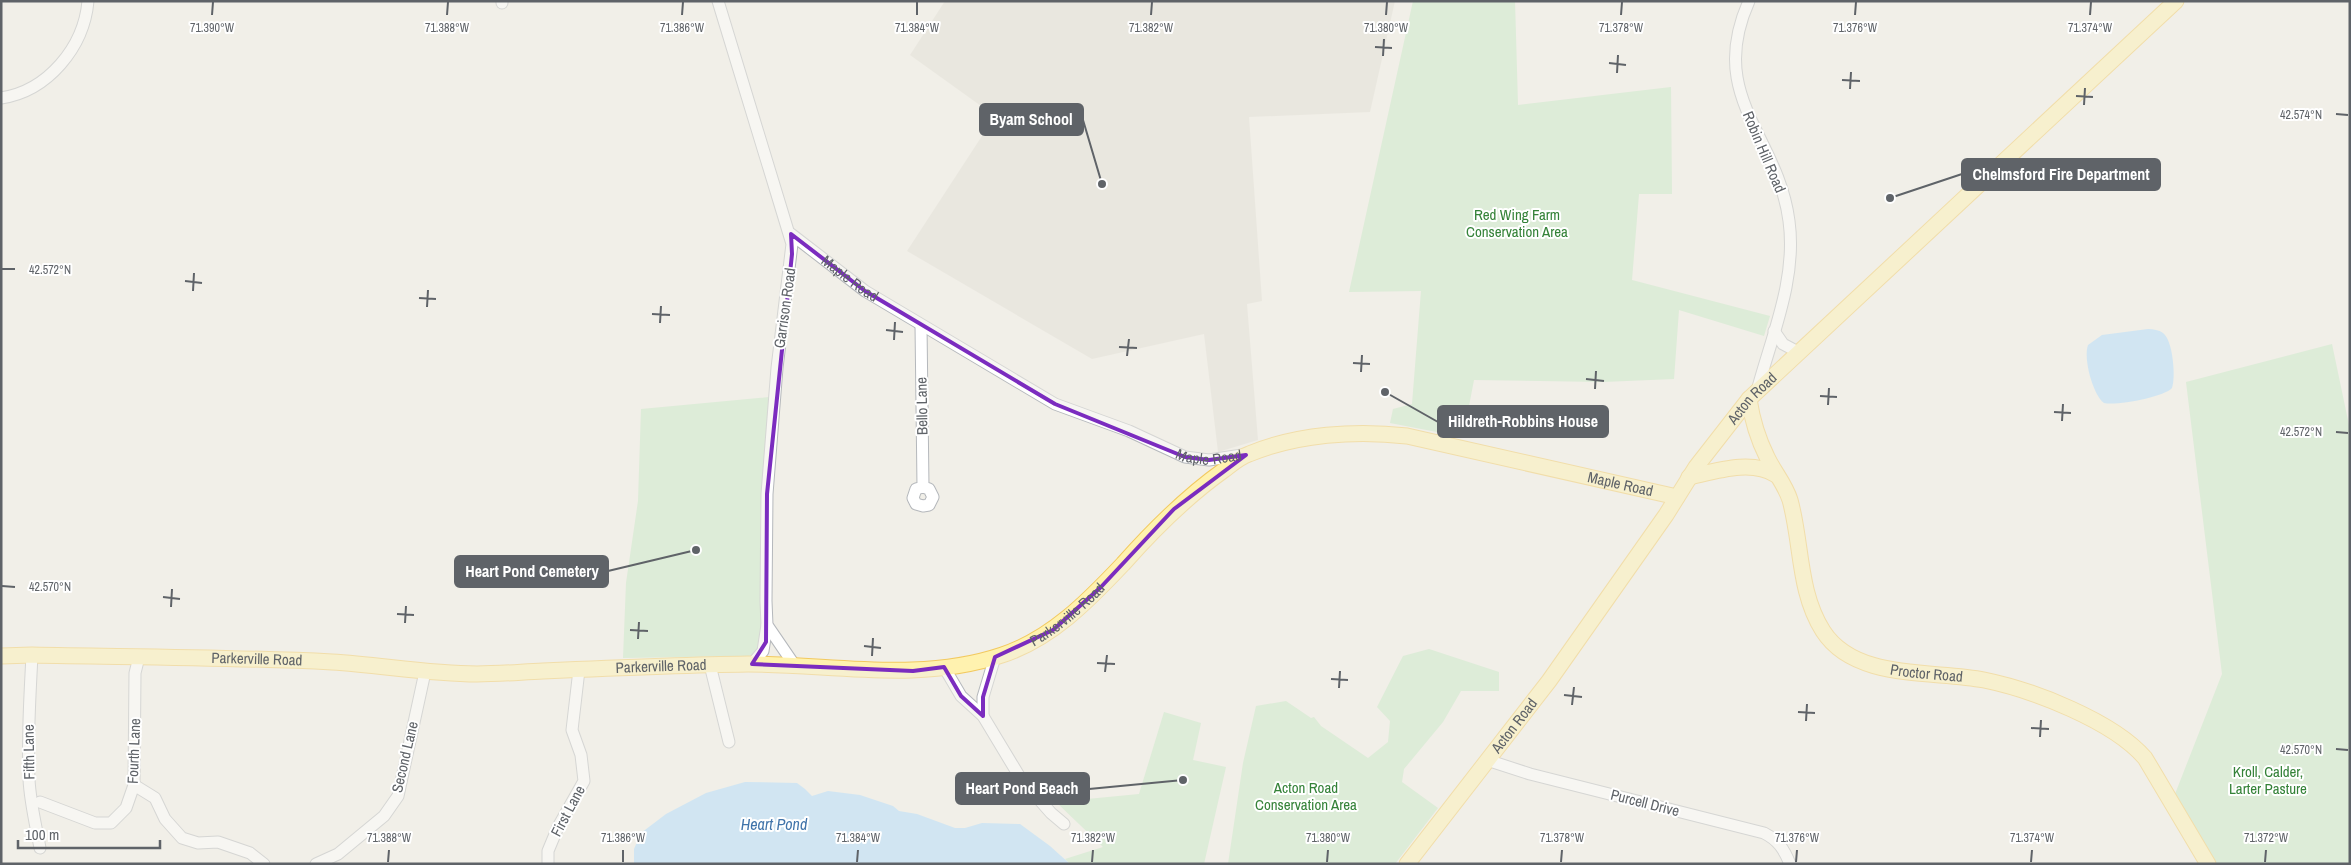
<svg xmlns="http://www.w3.org/2000/svg" width="2351" height="865" font-family="'Archivo Narrow',sans-serif">
<style>
.education{fill:#e1ded6}
.green{fill:#c5e8c5}
.water{fill:#aadaff}
.lines{fill:none;stroke-linecap:round;stroke-linejoin:round}
.minor-casing{stroke:#b5b8bc;stroke-width:13}
.major-casing{stroke:#f2c960;stroke-width:17}
.minor{stroke:#fff;stroke-width:11}
.major{stroke:#fff2af;stroke-width:15}
.marked{fill:none;stroke:#7b2cbf;stroke-width:4;stroke-linejoin:round}
.ticks{fill:none;stroke:#5f6368;stroke-width:2}
.labels{text-anchor:middle;stroke-width:4;stroke-linejoin:round;paint-order:stroke}
.street-label{font-size:15px;fill:#5f6368;stroke:#fff}
.park-label{font-size:15px;fill:#348238;stroke:#fff}
.water-label{font-size:16px;font-style:italic;fill:#4174aa;stroke:#fff}
.ticks-label{font-size:12px;text-anchor:middle;fill:#5f6368;stroke:#fff;stroke-width:4;stroke-linejoin:round;paint-order:stroke}
.leader{fill:none;stroke:#5f6368;stroke-width:2}
.callout-dot{fill:#5f6368;stroke:#fff;stroke-width:2}
.callout{fill:#5f6368;stroke:#5f6368;stroke-width:2}
.callout-label{font-size:16px;text-anchor:middle;font-weight:bold;fill:#fff}
</style>
<rect width="100%" height="100%" fill="#f1efe8"/>
<polygon class="education" points="945,1 1395,1 1370,112 1249,117 1262,301 1247,304 1258,440 1218,452 1204,334 1092,359 907,251 995,116 910,55"/>
<g class="green">
<polygon points="1413,1 1515,1 1518,105 1671,87 1672,194 1639,194 1632,280 1770,316 1764,336 1679,310 1674,379 1603,382 1474,380 1463,437 1390,423 1393,409 1412,404 1421,291 1349,292"/>
<polygon points="2332,344 2350,430 2350,864 2214,864 2175,794 2222,674 2186,382"/>
<polygon points="769,397 760,517 761,629 756,654 750,656 623,658 626,583 638,501 641,409"/>
<polygon points="1429,649 1499,672 1499,691 1461,691 1443,722 1404,769 1402,782 1438,808 1395,864 1228,864 1243,763 1256,706 1286,701 1311,718 1314,717 1321,726 1368,758 1388,742 1390,721 1377,707 1403,656"/>
<polygon points="1164,712 1201,723 1193,760 1226,767 1204,864 1070,864 1065,859 1103,847 1056,802 1139,794"/>
</g>
<g class="water">
<path d="M 2148,329 C 2153,329 2159,330 2163,333 C 2173,340 2176,378 2172,388 C 2164,397 2117,406 2104,403 C 2093,395 2083,358 2088,345 L 2102,335 Z"/>
<polygon points="745,782 797,783 805,789 812,796 828,791 860,795 893,806 899,811 917,814 955,828 965,828 982,823 1020,824 1050,846 1070,864 634,864 634,849 641,833 666,814 706,793"/>
</g>
<g class="lines">
<defs>
<g id="minor">
<polyline points="502,1 502,3"/>
<polyline points="718,1 792,244 777,368 767,494 766,601 767,625 795,666"/>
<path d="M 1749,1 C 1706,97 1778,135 1789,221 C 1797,279 1772,335 1757,391"/>
<path d="M 1,98 C 48,91 84,47 88,1"/>
<path id="s1" d="M 791,234 L 865,291 L 1055,404 L 1129,431 L 1185,457 L 1209,460 L 1242,455"/>
<polyline points="921,325 923,487 916,489 913,498 916,504 923,506 929,505 933,497 929,489 923,487"/>
<polyline points="1774,331 1783,344 1798,352"/>
<path d="M 32,655 C 30,696 27,738 29,779 C 30,802 36,826 40,848"/>
<polyline points="752,664 763,651 767,625"/>
<polyline points="710,665 729,742"/>
<polyline points="944,667 961,696 983,716 1021,779 1051,813 1064,824"/>
<polyline points="983,716 983,697 995,657"/>
<path d="M 1487,760 L 1530,774 L 1764,833 C 1778,840 1784,849 1790,864"/>
<polyline points="134,785 155,798 165,819 182,838 198,843 218,842 250,853 264,864"/>
<polyline points="40,802 95,823 111,823 126,808 134,785 135,673 139,657"/>
<polyline points="316,864 338,854 384,816 398,796 425,672"/>
<polyline points="548,864 548,851 558,827 584,781 581,755 572,730 579,670"/>
</g>
<g id="major">
<path id="s2" d="M 1749,399 C 1752,419 1758,439 1767,457 C 1774,472 1785,484 1790,500 C 1802,543 1798,592 1823,631 C 1855,681 1934,670 1984,680 C 2033,690 2113,721 2145,758 L 2208,864"/>
<path d="M 1689,477 C 1716,471 1752,459 1776,475"/>
<path id="s3" d="M 1,656 L 32,655 C 132,657 232,657 332,662 C 381,665 428,674 477,674 C 499,674 521,672 543,671 C 611,668 679,665 748,664 C 832,664 919,683 1002,655 C 1051,639 1088,601 1123,564 C 1154,529 1186,497 1224,470 C 1232,464 1240,457 1249,454 C 1297,434 1356,430 1407,436 L 1677,497"/>
<path id="s4" d="M 1407,864 L 1549,681 L 1666,515 L 1696,467 L 1749,399 L 2176,1"/>
</g>
</defs>
<use href="#minor" class="minor-casing"/>
<use href="#major" class="major-casing"/>
<use href="#minor" class="minor"/>
<use href="#major" class="major"/>
</g>
<path d="M0 0H2351V865H0ZM 791,234 L 865,291 L 1055,404 L 1185,457 L 1209,460 L 1246,455 L 1174,509 L 1101,587 L 1053,630 L 995,657 L 983,697 L 983,716 L 961,696 L 944,667 L 913,671 L 752,664 L 766,642 L 767,494 L 792,254 Z" fill="#f1efe8" fill-opacity=".55" fill-rule="evenodd"/>
<path class="marked" d="M 791,234 L 865,291 L 1055,404 L 1185,457 L 1209,460 L 1246,455 L 1174,509 L 1101,587 L 1053,630 L 995,657 L 983,697 L 983,716 L 961,696 L 944,667 L 913,671 L 752,664 L 766,642 L 767,494 L 792,254 Z"/>
<path class="ticks" d="M 212,15 L 213,2M 447,15 L 448,2M 682,15 L 683,2M 917,15 L 917,2M 1151,15 L 1152,2M 1386,15 L 1387,2M 1621,15 L 1622,2M 1855,15 L 1856,2M 2090,15 L 2091,2M 1375,47 L 1392,48M 1383,56 L 1384,39M 1609,63 L 1626,65M 1617,73 L 1618,55M 1842,80 L 1860,81M 1850,89 L 1851,72M 2076,96 L 2093,97M 2084,105 L 2085,88M 2336,114 L 2348,115M 2,269 L 15,269M 185,281 L 202,283M 193,291 L 194,273M 419,298 L 436,299M 427,307 L 428,290M 652,314 L 670,315M 660,323 L 661,306M 886,330 L 903,332M 894,340 L 895,322M 1119,347 L 1137,348M 1127,356 L 1129,339M 1353,363 L 1370,364M 1361,372 L 1362,355M 1586,379 L 1604,381M 1595,389 L 1596,371M 1820,396 L 1837,397M 1828,405 L 1829,388M 2054,412 L 2071,413M 2062,421 L 2063,404M 2336,432 L 2348,433M 2,586 L 15,587M 163,597 L 180,599M 171,607 L 172,589M 397,614 L 414,615M 405,623 L 406,606M 630,630 L 648,631M 638,639 L 639,622M 864,646 L 881,648M 872,656 L 873,638M 1097,663 L 1115,664M 1105,672 L 1107,655M 1331,679 L 1348,680M 1339,688 L 1340,671M 1564,695 L 1582,697M 1572,705 L 1574,687M 1798,712 L 1815,713M 1806,721 L 1807,704M 2031,728 L 2049,729M 2040,737 L 2041,720M 2336,749 L 2348,750M 388,862 L 389,850M 623,862 L 623,850M 857,862 L 858,850M 1092,862 L 1093,850M 1327,862 L 1328,850M 1561,862 L 1562,850M 1796,862 L 1797,850M 2031,862 L 2032,850M 2265,862 L 2266,850"/>
<g class="labels">
<g class="street-label">
<text transform="translate(1764 152) rotate(67)" y="5">Robin Hill Road</text>
<text dy="5" stroke="none"><textPath href="#s1" startOffset="74">Maple Road</textPath></text>
<text transform="translate(785 308) rotate(-82)" y="5">Garrison Road</text>
<text dy="5" stroke="none"><textPath href="#s4" startOffset="580">Acton Road</textPath></text>
<text transform="translate(922 406) rotate(-91)" y="5">Bello Lane</text>
<text dy="5" stroke="none"><textPath href="#s1" startOffset="479">Maple Road</textPath></text>
<text dy="5" stroke="none"><textPath href="#s3" startOffset="1704">Maple Road</textPath></text>
<text dy="5" stroke="none"><textPath href="#s3" startOffset="1081">Parkerville Road</textPath></text>
<text dy="5" stroke="none"><textPath href="#s3" startOffset="256">Parkerville Road</textPath></text>
<text dy="5" stroke="none"><textPath href="#s3" startOffset="661">Parkerville Road</textPath></text>
<text dy="5" stroke="none"><textPath href="#s2" startOffset="362">Proctor Road</textPath></text>
<text dy="5" stroke="none"><textPath href="#s4" startOffset="175">Acton Road</textPath></text>
<text transform="translate(134 751) rotate(-88)" y="5">Fourth Lane</text>
<text transform="translate(29 752) rotate(-91)" y="5">Fifth Lane</text>
<text transform="translate(405 757) rotate(-77)" y="5">Second Lane</text>
<text transform="translate(1645 803) rotate(14)" y="5">Purcell Drive</text>
<text transform="translate(568 811) rotate(-62)" y="5">First Lane</text>
</g>
<g class="park-label">
<text x="1517" y="220">Red Wing Farm<tspan x="1517" dy="17">Conservation Area</tspan></text>
<text x="2268" y="777">Kroll, Calder,<tspan x="2268" dy="17">Larter Pasture</tspan></text>
<text x="1306" y="793">Acton Road<tspan x="1306" dy="17">Conservation Area</tspan></text>
</g>
<g class="water-label">
<text x="774" y="830">Heart Pond</text>
</g>
</g>
<g class="ticks-label">
<text x="212" y="32">71.390°W</text>
<text x="447" y="32">71.388°W</text>
<text x="682" y="32">71.386°W</text>
<text x="917" y="32">71.384°W</text>
<text x="1151" y="32">71.382°W</text>
<text x="1386" y="32">71.380°W</text>
<text x="1621" y="32">71.378°W</text>
<text x="1855" y="32">71.376°W</text>
<text x="2090" y="32">71.374°W</text>
<text x="2301" y="119">42.574°N</text>
<text x="50" y="274">42.572°N</text>
<text x="2301" y="436">42.572°N</text>
<text x="50" y="591">42.570°N</text>
<text x="2301" y="754">42.570°N</text>
<text x="389" y="842">71.388°W</text>
<text x="623" y="842">71.386°W</text>
<text x="858" y="842">71.384°W</text>
<text x="1093" y="842">71.382°W</text>
<text x="1328" y="842">71.380°W</text>
<text x="1562" y="842">71.378°W</text>
<text x="1797" y="842">71.376°W</text>
<text x="2032" y="842">71.374°W</text>
<text x="2266" y="842">71.372°W</text>
</g>
<path class="leader" d="M1102 184L1083 120M1890 198L1962 174M1385 392L1438 422M696 550L608 571M1183 780L1089 789"/>
<g class="callout-dot">
<circle cx="1102" cy="184" r="5"/>
<circle cx="1890" cy="198" r="5"/>
<circle cx="1385" cy="392" r="5"/>
<circle cx="696" cy="550" r="5"/>
<circle cx="1183" cy="780" r="5"/>
</g>
<g class="callout">
<rect x="980" y="104" width="103" height="31" rx="5"/>
<rect x="1962" y="159" width="198" height="31" rx="5"/>
<rect x="1438" y="406" width="170" height="31" rx="5"/>
<rect x="455" y="556" width="153" height="31" rx="5"/>
<rect x="956" y="773" width="133" height="31" rx="5"/>
</g>
<g class="callout-label">
<text x="1031" y="125">Byam School</text>
<text x="2061" y="180">Chelmsford Fire Department</text>
<text x="1523" y="427">Hildreth-Robbins House</text>
<text x="532" y="577">Heart Pond Cemetery</text>
<text x="1022" y="794">Heart Pond Beach</text>
</g>
<rect width="2351" height="865" fill="none" stroke="#5f6368" stroke-width="5"/>
<path d="M18 840v8h142v-8" fill="none" stroke="#5f6368" stroke-width="2.5"/>
<text x="25" y="840" font-size="15" fill="#5f6368" stroke="#ffffff" stroke-width="4" paint-order="stroke">100 m</text>
</svg>
